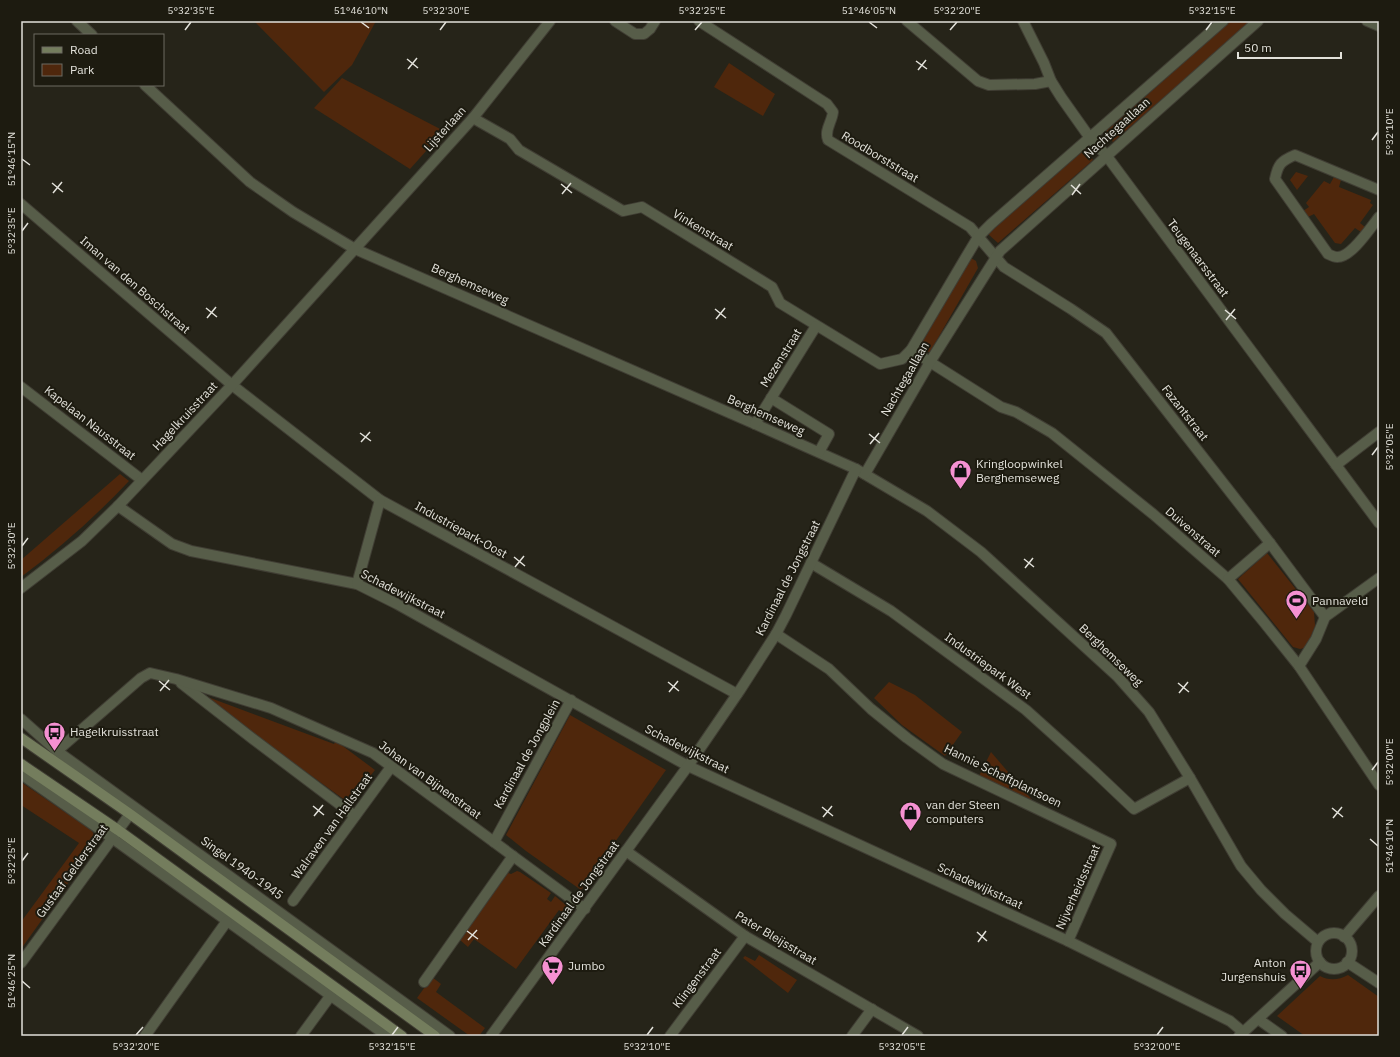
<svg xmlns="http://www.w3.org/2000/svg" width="1400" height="1057" font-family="'IBM Plex Sans',sans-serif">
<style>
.green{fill:#4f270c}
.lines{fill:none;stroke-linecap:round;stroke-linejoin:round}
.minor-casing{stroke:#403e34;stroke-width:12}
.secondary-casing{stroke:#403e34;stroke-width:12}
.minor{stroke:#575d49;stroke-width:10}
.secondary{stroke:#747d5d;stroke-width:10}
.ticks{fill:none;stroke:#e2e1da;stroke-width:1.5}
.labels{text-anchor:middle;stroke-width:4;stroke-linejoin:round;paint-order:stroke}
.street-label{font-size:12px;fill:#e2e1da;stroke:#1d1b10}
.poi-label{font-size:12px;fill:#e2e1da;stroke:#1d1b10;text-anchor:start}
.neatline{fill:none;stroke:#e2e1da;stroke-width:1.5}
.ticks-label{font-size:10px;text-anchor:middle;fill:#e2e1da}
</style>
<rect width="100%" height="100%" fill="#262419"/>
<g class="green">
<polygon points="254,21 376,21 352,65 324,92"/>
<polygon points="1231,21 1251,21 1113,142 1104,133"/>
<polygon points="729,63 775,94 763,116 714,87"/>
<polygon points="342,78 444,131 410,169 314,108"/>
<polygon points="1085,149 1093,160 998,243 988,234"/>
<polygon points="1296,172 1308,176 1297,190 1290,180"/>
<polygon points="1334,177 1341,180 1339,187 1371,200 1370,203 1373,205 1360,223 1365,227 1361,232 1355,228 1341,244 1335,243 1314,214 1308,217 1303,211 1309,207 1306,203 1324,181 1330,184"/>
<polygon points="971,258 976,261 978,268 930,352 924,351 920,346"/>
<path d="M 120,474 L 129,481 C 96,516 60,548 21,577 L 21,560 Z"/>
<polygon points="1267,553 1314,612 1315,626 1308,644 1304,648 1300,649 1293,647 1238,579"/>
<polygon points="889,682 915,695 962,732 945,756 902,725 874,698"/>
<polygon points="197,693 334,744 336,741 375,770 349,803"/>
<polygon points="570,715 666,770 581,890 526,851 506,835"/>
<polygon points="991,752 1033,801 979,776"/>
<path d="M 21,782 L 91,830 C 97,837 94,842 91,851 L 21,949 L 21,922 L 79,843 L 21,805 Z"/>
<polygon points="517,871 520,872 551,893 547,899 551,902 555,896 567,906 569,911 567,916 559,910 516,969 474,939 468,947 460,940 508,873 511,874"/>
<polygon points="759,955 797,980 788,993 743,958 745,956 755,961"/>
<path d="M 1348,975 L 1379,997 L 1379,1036 L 1305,1036 L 1277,1016 L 1320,976 C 1329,981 1339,980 1348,975 Z"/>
<polygon points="432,977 441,984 436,992 485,1028 479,1036 470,1036 417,998"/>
</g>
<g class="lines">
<defs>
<g id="minor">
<polyline points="77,21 92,35"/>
<polyline points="615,21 635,34 644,34 650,29 655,21"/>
<path d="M 699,21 L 827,104 L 833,112 C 832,122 824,130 828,140 L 970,227 L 1004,267 L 1071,309 L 1106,333 L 1270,543 L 1325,617"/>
<polyline points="907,21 978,81 989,85 1035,84 1051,81"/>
<polyline points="1023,21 1044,63 1051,81 1061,97 1090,138 1106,155 1379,523"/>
<polyline points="1367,21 1379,26"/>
<polyline points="145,85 250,182 293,212 355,249 755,424 856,469 927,511 981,552 1117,676 1149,712 1190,778 1241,866 1261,890 1285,914 1318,942"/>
<polyline points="473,118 510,139 519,150 623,211 642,207 772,287 780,303 880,364 902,359 911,350 966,257 978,237 991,224 1223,21"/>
<path d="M 1379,190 L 1295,155 C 1281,161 1278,164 1275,179 L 1328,254 C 1330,255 1334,257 1337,257 C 1351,258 1371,227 1379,217"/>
<polyline points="21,204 232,385 380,500 737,694"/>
<polyline points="911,350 1001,407 1016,412 1052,433 1153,514 1228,579 1263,621 1299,666 1379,785"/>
<polyline points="21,387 142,480"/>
<polyline points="771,398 829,434 819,452"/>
<polyline points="755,424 816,326"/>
<polyline points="1336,465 1379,432"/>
<polyline points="865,474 930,362 1000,251 1258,21"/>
<polyline points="118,506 172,544 191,551 357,584 397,604 688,766 1068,941 1230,1021 1243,1032"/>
<polyline points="811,563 891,611 1026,710 1095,772 1134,809 1190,778"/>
<polyline points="1228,579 1270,543"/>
<polyline points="357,584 380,500"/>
<polyline points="21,588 82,541 118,506 232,385 473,118 550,21"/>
<polyline points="776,634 829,669 871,709 907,738 943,764 1111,844 1068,941"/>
<polyline points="1299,666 1316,639 1325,617 1379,578"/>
<polyline points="181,683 253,739 355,816"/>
<polyline points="21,719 57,751 450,1036"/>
<polyline points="57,751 141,678 150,673 176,679 271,708 373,753 585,909"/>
<polyline points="21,774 112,838 387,1036"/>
<polyline points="494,842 571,700"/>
<polyline points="626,851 745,936 918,1036"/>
<polyline points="293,901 391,767"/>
<circle cx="1334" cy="951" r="18"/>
<polyline points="1344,937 1379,896"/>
<polyline points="1347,962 1379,983"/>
<polyline points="21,963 130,814"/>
<polyline points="424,982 513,856"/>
<polyline points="1258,1019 1282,1036"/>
<polyline points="145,1036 227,921"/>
<polyline points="301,1036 331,995"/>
<polyline points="491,1036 688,766 740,690 776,634 786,615 856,469"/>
<polyline points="670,1036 745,936"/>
<polyline points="852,1036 872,1009"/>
<polyline points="1239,1036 1320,962"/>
</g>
<g id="secondary">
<polyline points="21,738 130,814 435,1036"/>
<polyline points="21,764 118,830 402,1036"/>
</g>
</defs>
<use href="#minor" class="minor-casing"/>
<use href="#secondary" class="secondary-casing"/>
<use href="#minor" class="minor"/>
<use href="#secondary" class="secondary"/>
</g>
<path class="ticks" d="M 361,22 L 369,28M 869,22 L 877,28M 185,30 L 191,22M 440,30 L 446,22M 695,30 L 702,22M 950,30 L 957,22M 1206,30 L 1212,22M 407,59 L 418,68M 916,61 L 927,69M 408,69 L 417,58M 918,70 L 926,60M 1372,140 L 1378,132M 22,159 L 30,165M 52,183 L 63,192M 561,184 L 572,193M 1071,185 L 1081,194M 53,193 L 62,182M 562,194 L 571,183M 1072,195 L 1080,184M 22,231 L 28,223M 206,308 L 217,317M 715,309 L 726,318M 1225,310 L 1236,319M 207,318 L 216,307M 716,319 L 725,308M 1226,320 L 1235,309M 360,433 L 371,441M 869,434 L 880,443M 361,442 L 370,432M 870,444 L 879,433M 1372,455 L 1378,447M 22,546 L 28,538M 514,557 L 525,566M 1024,559 L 1034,567M 515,567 L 524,556M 1025,568 L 1033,558M 159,681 L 170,690M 668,682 L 679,691M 1178,683 L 1189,692M 160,691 L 169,680M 669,692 L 678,681M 1179,693 L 1188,682M 1372,770 L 1378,762M 313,806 L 324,815M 822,807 L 833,816M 1332,808 L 1343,817M 314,816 L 323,805M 823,817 L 832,806M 1333,818 L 1342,807M 1370,839 L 1378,846M 22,861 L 28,853M 467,931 L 478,939M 977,932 L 987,941M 468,940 L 477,930M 978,942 L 986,931M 22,981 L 30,988M 136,1035 L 143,1027M 392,1035 L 398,1027M 647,1035 L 653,1027M 902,1035 L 908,1027M 1157,1035 L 1163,1027"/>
<defs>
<symbol id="shop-pin" viewBox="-11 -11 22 30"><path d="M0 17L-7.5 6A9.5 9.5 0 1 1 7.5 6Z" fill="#f591d2" stroke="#1d1b10"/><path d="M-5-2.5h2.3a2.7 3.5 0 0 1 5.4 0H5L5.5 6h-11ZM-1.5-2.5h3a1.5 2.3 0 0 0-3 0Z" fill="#111"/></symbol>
<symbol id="stadium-pin" viewBox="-11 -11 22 30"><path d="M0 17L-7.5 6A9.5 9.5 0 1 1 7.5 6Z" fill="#f591d2" stroke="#1d1b10"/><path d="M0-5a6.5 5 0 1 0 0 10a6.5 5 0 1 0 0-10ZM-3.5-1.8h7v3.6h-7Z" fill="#111"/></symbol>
<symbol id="bus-pin" viewBox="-11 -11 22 30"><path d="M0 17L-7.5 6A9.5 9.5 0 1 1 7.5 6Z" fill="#f591d2" stroke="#1d1b10"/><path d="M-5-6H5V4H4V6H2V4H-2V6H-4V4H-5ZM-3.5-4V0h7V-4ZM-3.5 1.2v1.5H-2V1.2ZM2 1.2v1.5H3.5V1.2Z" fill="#111"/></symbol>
<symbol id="supermarket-pin" viewBox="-11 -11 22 30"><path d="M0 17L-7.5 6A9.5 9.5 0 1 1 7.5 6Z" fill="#f591d2" stroke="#1d1b10"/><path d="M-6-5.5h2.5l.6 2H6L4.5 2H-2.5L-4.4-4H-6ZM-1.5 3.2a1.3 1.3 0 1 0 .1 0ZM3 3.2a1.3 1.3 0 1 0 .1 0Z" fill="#111"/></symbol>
</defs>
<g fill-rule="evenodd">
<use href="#shop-pin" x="948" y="458" width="25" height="34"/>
<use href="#stadium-pin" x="1284" y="588" width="25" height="34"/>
<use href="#bus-pin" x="42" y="720" width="25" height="34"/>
<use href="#shop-pin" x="898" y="800" width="25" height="34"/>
<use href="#supermarket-pin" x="540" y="954" width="25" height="34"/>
<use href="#bus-pin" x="1288" y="958" width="25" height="34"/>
</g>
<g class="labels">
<g class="street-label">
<text transform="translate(1117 128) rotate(-42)" y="4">Nachtegaallaan</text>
<text transform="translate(445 129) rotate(-48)" y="4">Lijsterlaan</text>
<text transform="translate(880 157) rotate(31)" y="4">Roodborststraat</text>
<text transform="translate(703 230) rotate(31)" y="4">Vinkenstraat</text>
<text transform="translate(1198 258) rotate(53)" y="4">Teugenaarsstraat</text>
<text transform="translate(470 284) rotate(24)" y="4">Berghemseweg</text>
<text transform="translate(135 285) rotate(41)" y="4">Iman van den Boschstraat</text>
<text transform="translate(781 358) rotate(-58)" y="4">Mezenstraat</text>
<text transform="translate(905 379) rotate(-60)" y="4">Nachtegaallaan</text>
<text transform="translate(1185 413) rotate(52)" y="4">Fazantstraat</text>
<text transform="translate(766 415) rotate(24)" y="4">Berghemseweg</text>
<text transform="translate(185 416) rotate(-47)" y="4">Hagelkruisstraat</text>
<text transform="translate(90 423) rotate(38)" y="4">Kapelaan Nausstraat</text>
<text transform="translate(461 530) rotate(29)" y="4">Industriepark-Oost</text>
<text transform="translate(1193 532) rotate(41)" y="4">Duivenstraat</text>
<text transform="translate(788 578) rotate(-63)" y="4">Kardinaal de Jongstraat</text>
<text transform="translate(403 594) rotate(27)" y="4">Schadewijkstraat</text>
<text transform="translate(1111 655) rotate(44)" y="4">Berghemseweg</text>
<text transform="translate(988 666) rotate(36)" y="4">Industriepark West</text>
<text transform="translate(687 749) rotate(27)" y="4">Schadewijkstraat</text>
<text transform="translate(527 754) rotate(-61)" y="4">Kardinaal de Jongplein</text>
<text transform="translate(1003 776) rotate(26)" y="4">Hannie Schaftplantsoen</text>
<text transform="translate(430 780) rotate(36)" y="4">Johan van Bijnenstraat</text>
<text transform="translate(332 826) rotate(-54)" y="4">Walraven van Hallstraat</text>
<text transform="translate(242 868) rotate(36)" y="4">Singel 1940-1945</text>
<text transform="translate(72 871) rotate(-54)" y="4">Gustaaf Gelderstraat</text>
<text transform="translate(980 886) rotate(25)" y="4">Schadewijkstraat</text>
<text transform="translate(1078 887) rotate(-66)" y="4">Nijverheidsstraat</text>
<text transform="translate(579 894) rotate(-54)" y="4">Kardinaal de Jongstraat</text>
<text transform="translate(776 938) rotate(31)" y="4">Pater Bleijsstraat</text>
<text transform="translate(697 978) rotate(-53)" y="4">Klingenstraat</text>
</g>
<g class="poi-label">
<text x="976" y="468">Kringloopwinkel<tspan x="976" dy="14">Berghemseweg</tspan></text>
<text x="1312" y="605">Pannaveld</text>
<text x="70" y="736">Hagelkruisstraat</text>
<text x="926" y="809">van der Steen<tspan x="926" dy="14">computers</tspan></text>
<text x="1286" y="967" text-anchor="end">Anton<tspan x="1286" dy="14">Jurgenshuis</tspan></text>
<text x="568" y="970">Jumbo</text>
</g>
</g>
<rect width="1400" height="1057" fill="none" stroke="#1d1b10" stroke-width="44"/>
<rect x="34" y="34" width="130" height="52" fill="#1d1b10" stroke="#6c6a61"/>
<rect x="42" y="47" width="20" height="6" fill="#747d5d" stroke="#6c6a61"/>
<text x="70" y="54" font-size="12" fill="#e2e1da">Road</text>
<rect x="42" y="64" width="20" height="12" fill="#4f270c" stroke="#6c6a61"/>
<text x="70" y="74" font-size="12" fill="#e2e1da">Park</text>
<path d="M1238 52v6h103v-6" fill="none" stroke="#e2e1da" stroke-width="2"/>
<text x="1244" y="52" font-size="12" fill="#e2e1da" stroke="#1d1b10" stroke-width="3" paint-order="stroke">50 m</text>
<rect x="22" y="22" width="1356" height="1013" class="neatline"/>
<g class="ticks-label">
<text x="191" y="14">5°32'35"E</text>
<text x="361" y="14">51°46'10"N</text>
<text x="446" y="14">5°32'30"E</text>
<text x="702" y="14">5°32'25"E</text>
<text x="869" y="14">51°46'05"N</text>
<text x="957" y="14">5°32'20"E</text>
<text x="1212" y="14">5°32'15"E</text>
<text transform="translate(1389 132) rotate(-90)" y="4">5°32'10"E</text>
<text transform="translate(11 159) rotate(-90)" y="4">51°46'15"N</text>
<text transform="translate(11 231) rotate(-90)" y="4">5°32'35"E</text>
<text transform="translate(1389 447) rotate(-90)" y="4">5°32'05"E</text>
<text transform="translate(11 546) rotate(-90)" y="4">5°32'30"E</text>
<text transform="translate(1389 762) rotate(-90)" y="4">5°32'00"E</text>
<text transform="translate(1389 846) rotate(-90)" y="4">51°46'10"N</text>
<text transform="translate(11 861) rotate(-90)" y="4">5°32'25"E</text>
<text transform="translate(11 981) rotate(-90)" y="4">51°46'25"N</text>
<text x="136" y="1050">5°32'20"E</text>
<text x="392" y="1050">5°32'15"E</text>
<text x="647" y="1050">5°32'10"E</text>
<text x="902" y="1050">5°32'05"E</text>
<text x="1157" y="1050">5°32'00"E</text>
</g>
</svg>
